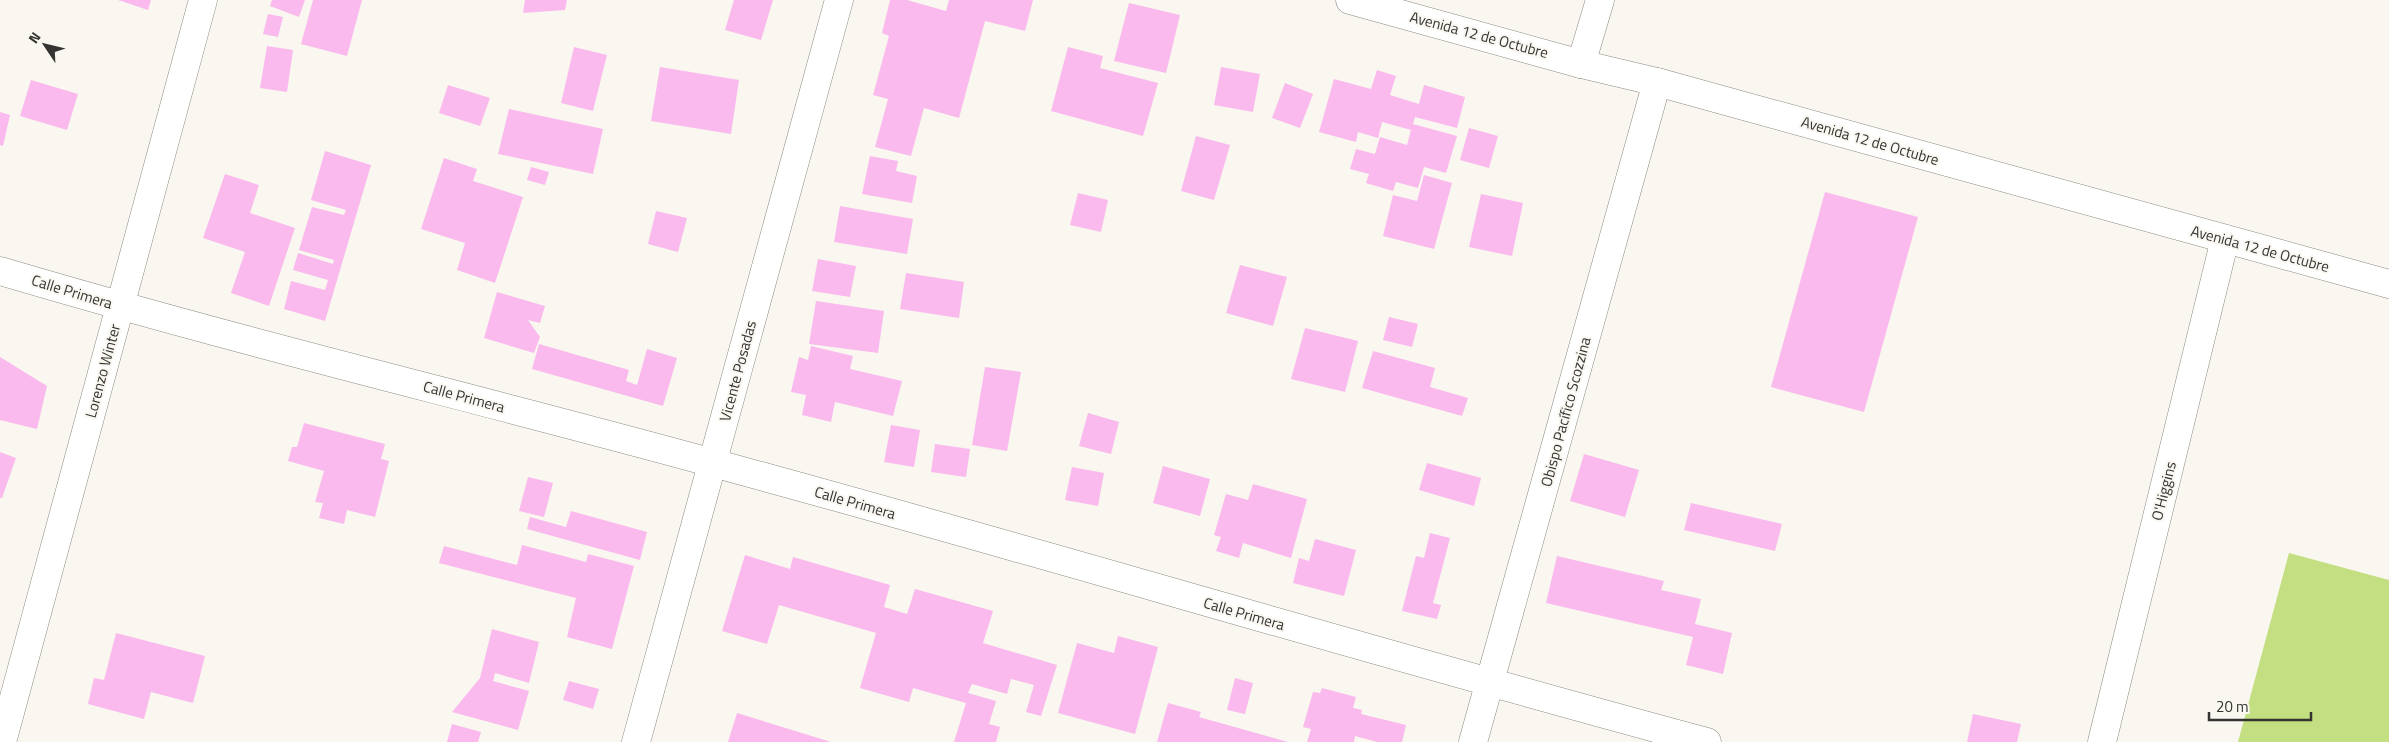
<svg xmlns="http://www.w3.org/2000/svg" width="2389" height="742" font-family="'Titillium Web',sans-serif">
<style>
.green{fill:#c4df82}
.building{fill:#fabaed}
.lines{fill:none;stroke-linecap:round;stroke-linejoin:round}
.minor-casing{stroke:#8b8a83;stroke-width:29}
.secondary-casing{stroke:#8b8a83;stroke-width:29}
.minor{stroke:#fff;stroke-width:28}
.secondary{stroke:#fff;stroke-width:28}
.labels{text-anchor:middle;stroke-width:4;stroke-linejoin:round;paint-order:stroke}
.street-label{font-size:15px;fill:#353432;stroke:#f9f7f0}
</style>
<rect width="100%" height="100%" fill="#f9f7f0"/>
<polygon class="green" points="2289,553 2389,580 2389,742 2238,742"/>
<g class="building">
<polygon points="118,0 151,0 148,10"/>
<polygon points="272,0 305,0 299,17 270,6"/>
<polygon points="313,0 362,0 347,56 301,44"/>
<polygon points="525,0 567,0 565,10 523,13"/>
<polygon points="734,0 773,0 761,40 725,30"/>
<polygon points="890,0 907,0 946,11 949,0 1033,0 1025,31 985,21 959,118 924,108 911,156 875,147 888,99 873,95 889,36 882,33"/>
<polygon points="1129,3 1180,15 1166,73 1114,61"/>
<polygon points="268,14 283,17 278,37 263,34"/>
<polygon points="267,46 293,50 287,92 260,88"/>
<polygon points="574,47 607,55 593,111 561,103"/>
<polygon points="1068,47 1103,56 1100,68 1158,83 1143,136 1051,111"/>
<polygon points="660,67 739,80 731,134 651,121"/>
<polygon points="1221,67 1260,74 1253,112 1214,105"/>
<polygon points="1377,70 1396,76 1390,95 1419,104 1424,85 1465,97 1457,128 1415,117 1413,124 1457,136 1446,173 1424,167 1418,188 1396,182 1393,191 1366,183 1369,174 1350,169 1356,149 1375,154 1380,137 1407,145 1411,130 1382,122 1378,138 1358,132 1356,142 1319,132 1334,79 1371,89"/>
<polygon points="31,80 78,94 67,130 20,116"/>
<polygon points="1285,83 1313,94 1300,128 1272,118"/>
<polygon points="448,85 490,98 480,126 439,113"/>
<polygon points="509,109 603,129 593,174 498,154"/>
<polygon points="0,112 10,115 3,146 0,145"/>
<polygon points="1469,128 1498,136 1489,168 1460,160"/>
<polygon points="1196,136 1230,145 1214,200 1181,191"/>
<polygon points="325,151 371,165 325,321 284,309 291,281 325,290 328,280 293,270 298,253 333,264 334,260 299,250 312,207 344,215 346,210 311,200"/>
<polygon points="870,156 898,161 896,171 917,176 912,203 862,194"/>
<polygon points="444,158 477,169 473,181 523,197 495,283 457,270 465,243 421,229"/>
<polygon points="531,167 549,172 545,185 527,180"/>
<polygon points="225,174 259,185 250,213 295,228 269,306 231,293 245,252 203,238"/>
<polygon points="1424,175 1452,183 1434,249 1383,236 1393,195 1417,201"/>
<polygon points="1825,192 1918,217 1864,412 1771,387"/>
<polygon points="1078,193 1108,200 1101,232 1070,225"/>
<polygon points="1481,194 1523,203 1512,256 1469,247"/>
<polygon points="840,206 913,219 907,254 834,242"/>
<polygon points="656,211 687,218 678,252 648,244"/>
<polygon points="818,259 856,266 850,297 812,291"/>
<polygon points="1240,265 1287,277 1273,326 1226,313"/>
<polygon points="906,273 964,282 959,318 900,309"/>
<polygon points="497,292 545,306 540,323 528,320 540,337 534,353 484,338"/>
<polygon points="816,301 884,311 878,353 809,344"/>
<polygon points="1389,317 1418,324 1412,347 1383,340"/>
<polygon points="1305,328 1358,341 1345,392 1291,379"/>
<polygon points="539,344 629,370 626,381 637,385 647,349 677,358 663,406 532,369"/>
<polygon points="811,346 853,356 850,369 902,381 893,416 835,402 831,422 802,415 806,395 791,392 799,357 808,360"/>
<polygon points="1373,351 1435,368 1430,387 1468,398 1462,416 1362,388"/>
<polygon points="0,357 47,386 37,429 0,420"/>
<polygon points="985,367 1021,372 1007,451 972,445"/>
<polygon points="1088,413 1119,422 1111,454 1079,446"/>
<polygon points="304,423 385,444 381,459 389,461 375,517 347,510 344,524 319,518 323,503 315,502 324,471 288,461 292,447 297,447"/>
<polygon points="891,425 920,430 914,467 884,462"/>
<polygon points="935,444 970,449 966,477 931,472"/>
<polygon points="0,452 16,458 2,498 0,498"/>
<polygon points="1584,454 1639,470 1625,517 1570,501"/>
<polygon points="1427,463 1481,478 1474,506 1419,490"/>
<polygon points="1163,466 1210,479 1200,516 1153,503"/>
<polygon points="1072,467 1104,473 1098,506 1065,500"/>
<polygon points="528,477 553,483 544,517 519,511"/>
<polygon points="1253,484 1307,499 1291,558 1243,543 1239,558 1216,551 1221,537 1214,535 1226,494 1248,500"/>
<polygon points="1691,503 1782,524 1775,551 1684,530"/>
<polygon points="571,511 647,532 640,560 527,529 530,517 566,527"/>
<polygon points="1430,533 1450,538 1433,603 1441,605 1437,619 1402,611 1416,556 1424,558"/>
<polygon points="1315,539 1356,550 1344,596 1293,583 1299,558 1309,561"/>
<polygon points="522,545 586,562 588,554 634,566 612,649 567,637 576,598 439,563 444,546 517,565"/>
<polygon points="745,555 790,569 793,557 890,585 884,607 907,614 915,589 993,611 983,643 1057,665 1041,716 1026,712 1034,685 1011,679 1007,694 972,684 968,693 996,701 989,724 1000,727 996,742 954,742 966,703 913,688 909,702 860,688 876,633 779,605 767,644 722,631"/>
<polygon points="1557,556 1664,581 1661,590 1701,599 1695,624 1732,633 1723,674 1686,665 1693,637 1546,603"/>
<polygon points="492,629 539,642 529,683 495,673 493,681 529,691 518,730 452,712 480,678"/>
<polygon points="116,633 205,656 193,703 151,692 144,719 88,704 94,678 104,680"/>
<polygon points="1118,636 1158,647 1135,734 1058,713 1077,643 1114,653"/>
<polygon points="1235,678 1253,683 1245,714 1227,710"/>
<polygon points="569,681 599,689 593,709 563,700"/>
<polygon points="1322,688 1356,697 1353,708 1362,710 1361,714 1406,725 1402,742 1377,742 1355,736 1354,742 1307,742 1311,729 1303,727 1313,692 1320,693"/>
<polygon points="1168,703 1201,712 1199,717 1288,742 1157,742"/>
<polygon points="737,713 831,742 728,742"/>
<polygon points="1973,714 2021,724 2017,742 1967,742"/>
<polygon points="452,724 481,732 478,742 447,742"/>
</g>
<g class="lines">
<defs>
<g id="minor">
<polyline points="1581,64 1600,0"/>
<path d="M 0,271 C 236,341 476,398 713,463 C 1045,553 1375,653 1707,742"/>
<polyline points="2,742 203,0"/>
<polyline points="636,742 839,0"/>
<polyline points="1473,742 1657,82"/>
<polyline points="2102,742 2225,239"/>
</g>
<polyline id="secondary" points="1350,0 1581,64 1657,82 2389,284"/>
</defs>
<use href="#minor" class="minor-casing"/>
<use href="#secondary" class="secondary-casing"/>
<use href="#minor" class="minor"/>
<use href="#secondary" class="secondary"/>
</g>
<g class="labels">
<g class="street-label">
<text transform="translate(1479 35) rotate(15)" y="5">Avenida 12 de Octubre</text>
<text transform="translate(1870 141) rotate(16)" y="5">Avenida 12 de Octubre</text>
<text transform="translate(2260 249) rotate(15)" y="5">Avenida 12 de Octubre</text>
<text transform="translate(72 292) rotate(17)" y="5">Calle Primera</text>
<text transform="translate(103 371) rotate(-75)" y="5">Lorenzo Winter</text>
<text transform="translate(738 371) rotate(-75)" y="5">Vicente Posadas</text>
<text transform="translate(464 397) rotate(15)" y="5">Calle Primera</text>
<text transform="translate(1566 412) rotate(-75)" y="5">Obispo Pacífico Scozzina</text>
<text transform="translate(2164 491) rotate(-76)" y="5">O'Higgins</text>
<text transform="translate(855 503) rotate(16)" y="5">Calle Primera</text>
<text transform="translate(1244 614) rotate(16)" y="5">Calle Primera</text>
</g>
</g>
<g transform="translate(45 45) rotate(305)" stroke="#f9f7f0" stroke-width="4" paint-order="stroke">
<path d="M0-4L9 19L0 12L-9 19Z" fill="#353432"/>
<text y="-8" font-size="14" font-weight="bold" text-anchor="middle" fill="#353432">N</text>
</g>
<path d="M2209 712v8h102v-8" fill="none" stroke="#353432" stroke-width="2.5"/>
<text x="2216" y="712" font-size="15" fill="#353432" stroke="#f9f7f0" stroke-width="4" paint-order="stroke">20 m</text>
</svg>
